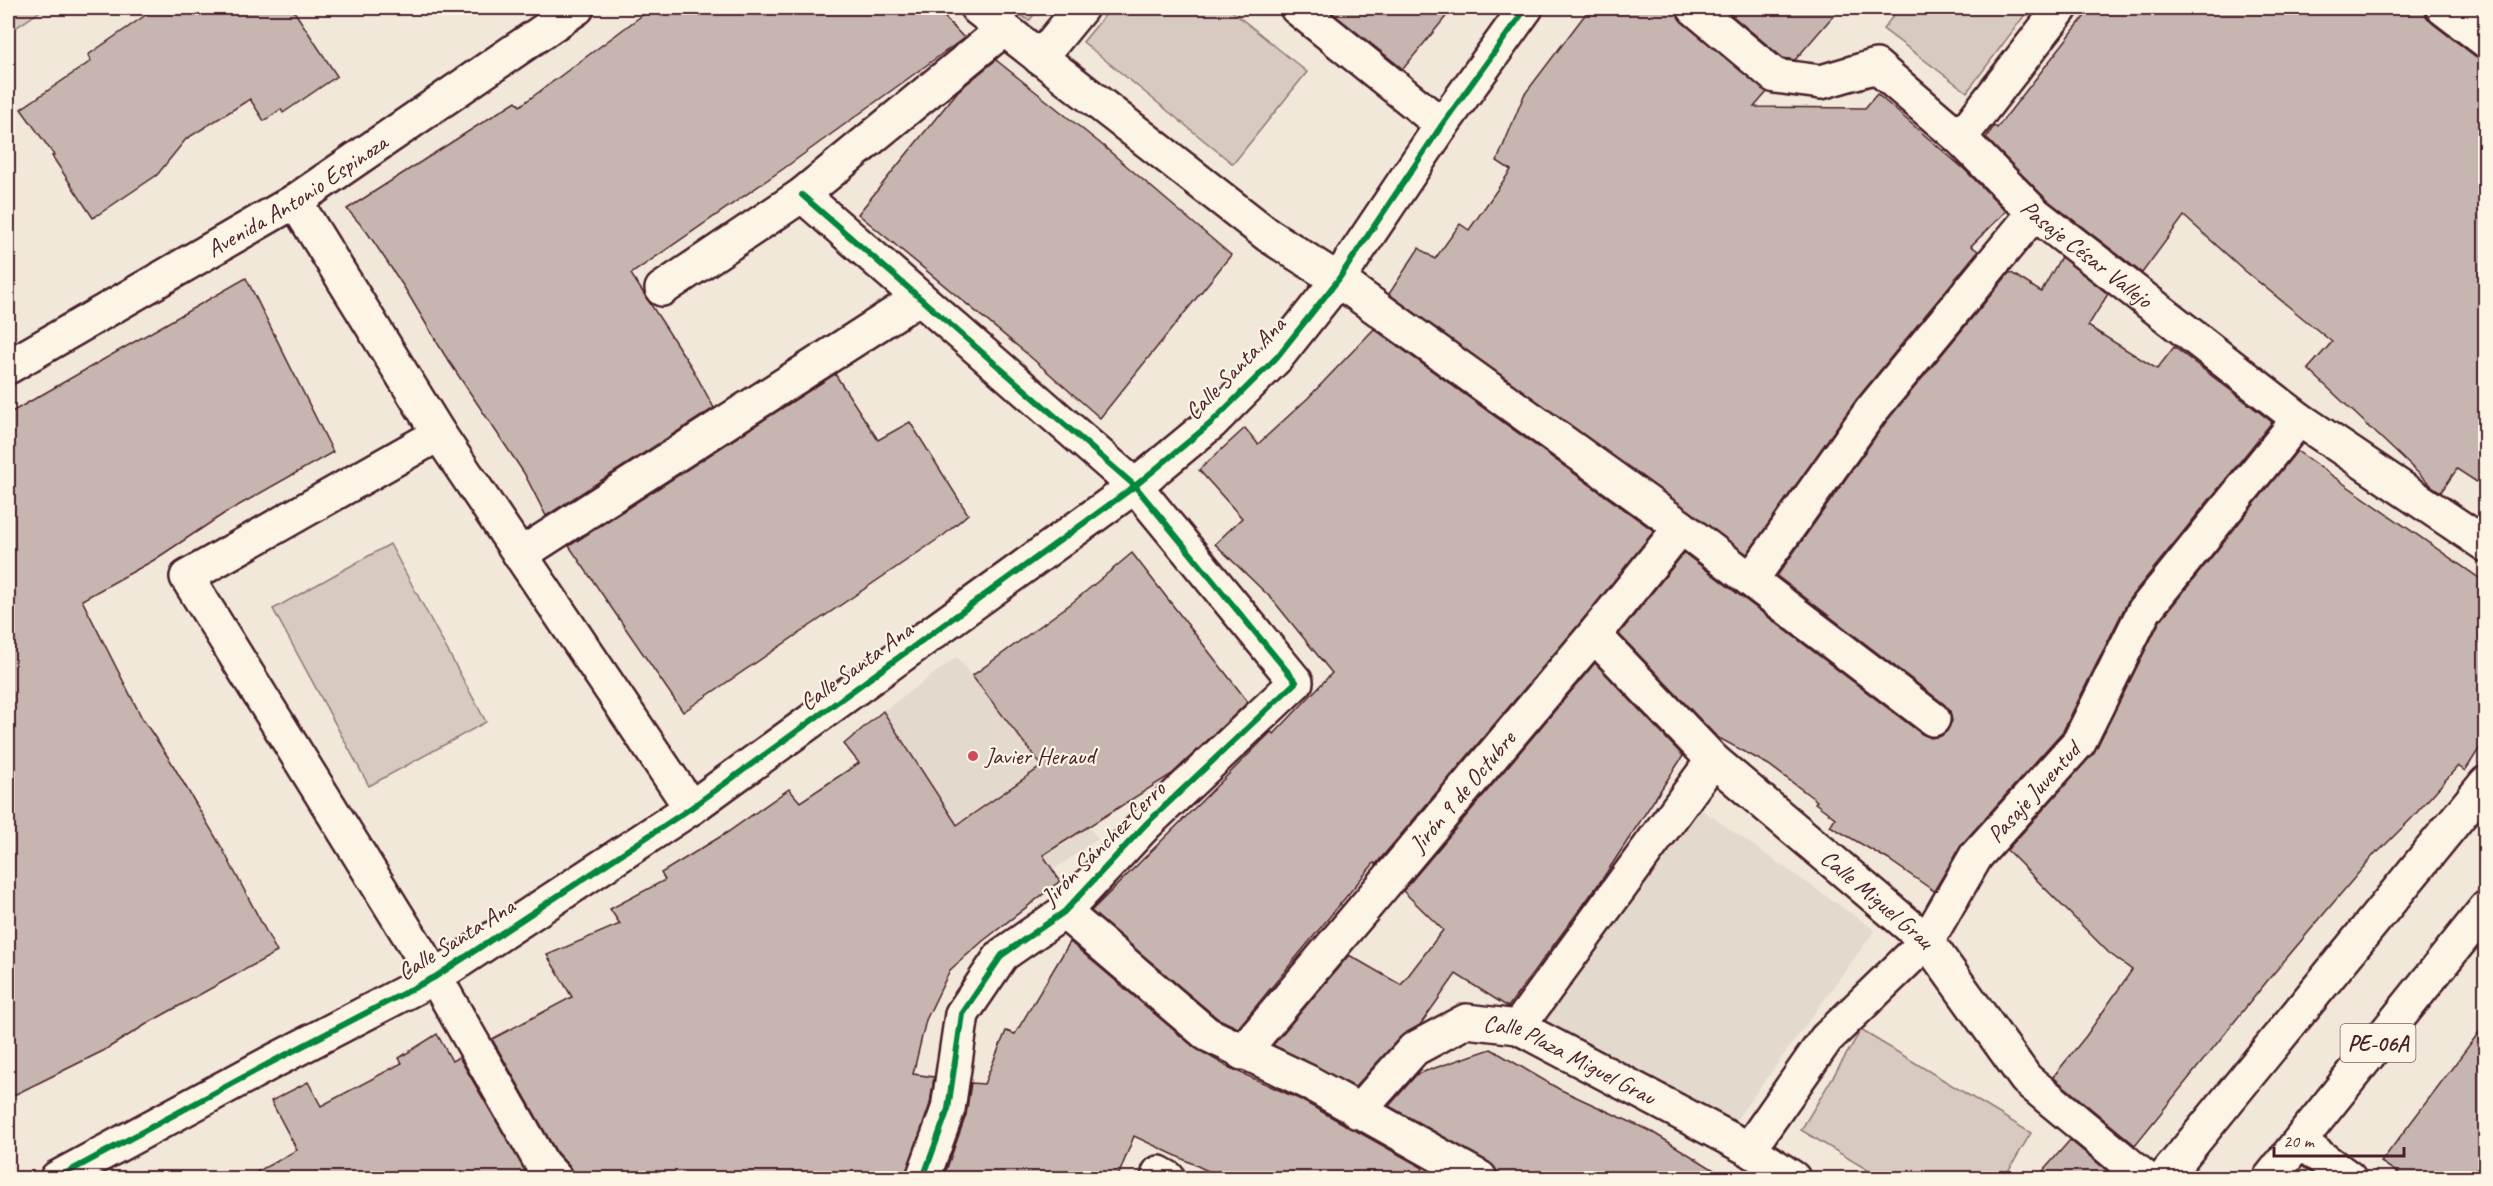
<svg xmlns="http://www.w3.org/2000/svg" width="2493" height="1186" font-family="Caveat,sans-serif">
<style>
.built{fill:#e4d9cd}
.green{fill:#d8cac0;stroke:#917476;stroke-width:1.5}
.building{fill:#c7b6af;stroke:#4a1f2b;stroke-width:1.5}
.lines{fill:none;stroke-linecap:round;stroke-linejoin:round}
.street-casing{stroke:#4a1f2b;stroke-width:38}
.highway-casing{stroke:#4a1f2b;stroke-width:38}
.street{stroke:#fcf5e5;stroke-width:33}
.highway{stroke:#fcf5e5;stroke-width:33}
.cycleway-casing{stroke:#fcf5e5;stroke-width:10}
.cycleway{stroke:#00873e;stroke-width:6}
.poi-dot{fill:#d1495b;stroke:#fcf5e5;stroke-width:2}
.labels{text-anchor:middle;stroke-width:4.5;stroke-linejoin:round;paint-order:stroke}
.shield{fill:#fcf5e5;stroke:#7f5f63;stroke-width:1.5}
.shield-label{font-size:22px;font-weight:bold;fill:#4a1f2b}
.street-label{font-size:24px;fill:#4a1f2b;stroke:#fcf5e5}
.poi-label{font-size:24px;fill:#4a1f2b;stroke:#fcf5e5;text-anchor:start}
</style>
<rect width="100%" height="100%" fill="#f1e8da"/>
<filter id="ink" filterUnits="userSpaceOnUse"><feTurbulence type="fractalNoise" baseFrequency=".0167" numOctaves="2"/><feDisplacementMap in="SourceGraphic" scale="12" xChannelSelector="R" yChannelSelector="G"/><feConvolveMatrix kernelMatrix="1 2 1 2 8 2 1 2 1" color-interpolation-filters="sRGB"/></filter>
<g filter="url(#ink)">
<g class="built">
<polygon points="957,657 1098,839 1053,870 957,825 883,711"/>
<polygon points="1695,805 1875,930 1731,1127 1545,1020"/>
</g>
<g class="green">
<polygon points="8,8 45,8 8,33"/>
<polygon points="1010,8 1039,8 1029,21"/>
<polygon points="1111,8 1228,8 1307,72 1233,164 1083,42"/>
<polygon points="1899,8 2030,8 1967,92 1883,29"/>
<polygon points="390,544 486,722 369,786 273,609"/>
<polygon points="1861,1030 2031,1133 2004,1178 1881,1178 1801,1130"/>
</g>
<g class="building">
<polygon points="156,8 292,8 337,76 283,113 281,109 264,121 250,99 186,139 157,175 93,218 52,156 54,155 21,109 91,61 88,55"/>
<polygon points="652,8 936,8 964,38 783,169 631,274 692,368 714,408 546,516 524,473 444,354 404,287 367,232 347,209 516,101 520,106"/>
<polygon points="1326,8 1453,8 1403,69"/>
<polygon points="1590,8 1676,8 1677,15 1682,22 1767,92 1754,107 1865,108 1877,94 1964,169 2006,211 1971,246 1978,251 1856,400 1747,554 1389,294 1419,248 1435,259 1460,224 1469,230 1511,170 1497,161 1524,95"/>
<polygon points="1723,8 1840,8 1795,60 1783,58"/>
<polygon points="2091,8 2425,8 2426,16 2432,23 2475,56 2486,59 2486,488 2457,469 2441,492 2432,486 2308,369 2332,342 2244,270 2184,216 2142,273 2046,199 1986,138 1994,126 1997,128"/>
<polygon points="996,60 1101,144 1231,255 1100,418 1026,353 858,214 958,91"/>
<polygon points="2061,257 2108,294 2088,326 2157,369 2174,347 2272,422 2129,599 2063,731 1962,844 1934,891 1889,860 1830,826 1835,818 1815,803 1817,801 1769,765 1717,737 1619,634 1684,553 1922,734 1931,738 1941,736 1947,731 1952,721 1950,711 1944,704 1777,576 1886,422 2010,272 2041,292"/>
<polygon points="246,278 333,452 225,513 154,560 82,600 142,718 170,760 222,848 277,952 150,1022 103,1051 8,1098 8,414"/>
<polygon points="1374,329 1654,531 1580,623 1376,864 1374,863 1238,1028 1217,1018 1091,911 1271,732 1274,734 1332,673 1272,599 1215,544 1242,518 1199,470 1245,428 1258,444 1308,398"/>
<polygon points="835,374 878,440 910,422 968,514 944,535 683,712 569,546"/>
<polygon points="2297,451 2486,583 2486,738 2465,771 2458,766 2411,819 2378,852 2377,851 2268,980 2135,1145 2053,1077 2086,1036 2132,970 2109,953 2007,850 2093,754 2160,621"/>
<polygon points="1132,553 1248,702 1172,774 1043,855 1060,881 983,941 950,970 926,1020 913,1074 934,1077 930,1104 905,1179 573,1179 569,1166 557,1153 492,1039 572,997 547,955 620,924 610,909 665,880 661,873 728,832 789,789 800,802 859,763 844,744 883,711 957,825 1042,766 972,676 1073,602"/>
<polygon points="1595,663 1683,756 1603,878 1508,1007 1456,974 1420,1025 1400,1037 1355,1087 1273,1045 1349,955 1401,985 1443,930 1403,891"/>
<polygon points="1070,942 1195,1048 1230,1068 1299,1099 1423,1168 1418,1179 1225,1179 1134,1136 1117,1179 943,1179 966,1115 971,1083 984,1084 1006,1031 1015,1034"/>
<polygon points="2486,1023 2486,1179 2407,1179 2381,1162"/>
<polygon points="437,1034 452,1061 459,1057 530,1179 244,1179 297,1150 271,1101 308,1082 321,1106 402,1063 399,1058"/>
<polygon points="1491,1049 1559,1089 1652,1132 1729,1179 1510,1179 1497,1172 1489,1162 1389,1106 1417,1074"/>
<polygon points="2070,1140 2112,1175 2110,1179 2036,1179"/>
</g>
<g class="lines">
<defs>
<g id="street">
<polyline points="977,8 1268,235 1338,280 1681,527 1933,719"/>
<polyline points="1297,8 1442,125"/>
<path id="s1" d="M 1694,8 L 1775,76 L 1821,82 L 1876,66 L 1960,138 L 2034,213 L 2299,419 L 2486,545"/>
<polyline points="2443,8 2486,41"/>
<polyline points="1040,58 1081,8"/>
<polyline points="1960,138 2061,8"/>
<polyline points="802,195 1135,486 1296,682 1146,824 1064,912 1002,955 962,1014 948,1109 923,1178"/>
<polyline points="295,201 439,434 691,808"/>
<polyline points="662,289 802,195 1004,29"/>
<path id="s2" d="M 8,367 L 295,201 L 577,8"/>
<polyline points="439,434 187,577 435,977 542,1164 555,1178"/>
<polyline points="520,555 919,298"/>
<polyline points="1751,580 1871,411 2034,213"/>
<path id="s3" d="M 1594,635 L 1713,760 L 1927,941 L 2026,1079 L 2145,1178"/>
<polyline points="1064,912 1207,1034 1308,1082 1480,1178"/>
<polyline points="1518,1027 1713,760"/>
<path id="s4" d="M 1242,1053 L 1594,635 L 1681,527"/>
<path id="s5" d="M 1358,1112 L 1414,1049 L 1466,1021 L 1518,1027 L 1749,1149 L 1793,1178"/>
<polyline points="2300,1142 2349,1178"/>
<path id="s6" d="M 1749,1149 L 1826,1039 L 1927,941 L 1976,856 L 2079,742 L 2144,611 L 2299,419"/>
<polyline points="1159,1173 1168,1178"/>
<polyline points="57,1178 270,1063 435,977 691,808 1135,486 1211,423 1277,357 1338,280 1442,125 1526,8"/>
<polyline points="2164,1178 2486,783"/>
</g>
<polyline id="highway" points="2270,1178 2486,908"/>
</defs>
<use href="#street" class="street-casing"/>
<use href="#highway" class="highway-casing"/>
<use href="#street" class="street"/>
<use href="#highway" class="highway"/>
<defs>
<g id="cycleway">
<polyline points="802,195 1135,486 1296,682 1146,824 1064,912 1002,955 962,1014 948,1109 923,1178"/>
<polyline points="57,1178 270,1063 435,977 691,808 1135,486 1211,423 1277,357 1338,280 1442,125 1526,8"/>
</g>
</defs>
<use href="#cycleway" class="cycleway-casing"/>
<use href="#cycleway" class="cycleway"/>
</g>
</g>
<circle class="poi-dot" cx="973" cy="756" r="6"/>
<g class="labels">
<rect class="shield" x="2340.5" y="1024" width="75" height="38" rx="4.5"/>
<g class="shield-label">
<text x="2378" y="1051">PE-06A</text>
</g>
<g class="street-label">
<text dy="8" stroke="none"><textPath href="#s2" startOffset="336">Avenida Antonio Espinoza</textPath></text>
<text dy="8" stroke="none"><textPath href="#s1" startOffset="492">Pasaje César Vallejo</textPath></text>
<text transform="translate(1235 368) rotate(-46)" y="8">Calle Santa Ana</text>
<text transform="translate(856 666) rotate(-36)" y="8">Calle Santa Ana</text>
<text dy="8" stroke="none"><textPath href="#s4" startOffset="342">Jirón 9 de Octubre</textPath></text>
<text dy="8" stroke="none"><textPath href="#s6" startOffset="459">Pasaje Juventud</textPath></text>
<text transform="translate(1103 843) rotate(-45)" y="8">Jirón Sánchez Cerro</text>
<text dy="8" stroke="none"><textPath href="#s3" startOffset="388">Calle Miguel Grau</textPath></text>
<text transform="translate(456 939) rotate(-32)" y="8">Calle Santa Ana</text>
<text dy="8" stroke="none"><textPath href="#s5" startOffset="255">Calle Plaza Miguel Grau</textPath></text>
</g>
<g class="poi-label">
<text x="985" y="764">Javier Heraud</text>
</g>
</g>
<rect width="2493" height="1186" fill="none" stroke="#fcf5e5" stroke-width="30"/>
<rect x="15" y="15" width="2463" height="1156" fill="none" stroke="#4a1f2b" stroke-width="2" filter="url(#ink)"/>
<path d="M2274 1147v9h130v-9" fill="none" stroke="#4a1f2b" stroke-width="3"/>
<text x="2283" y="1147" font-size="18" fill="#4a1f2b" stroke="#fcf5e5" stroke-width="4.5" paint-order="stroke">20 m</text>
</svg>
